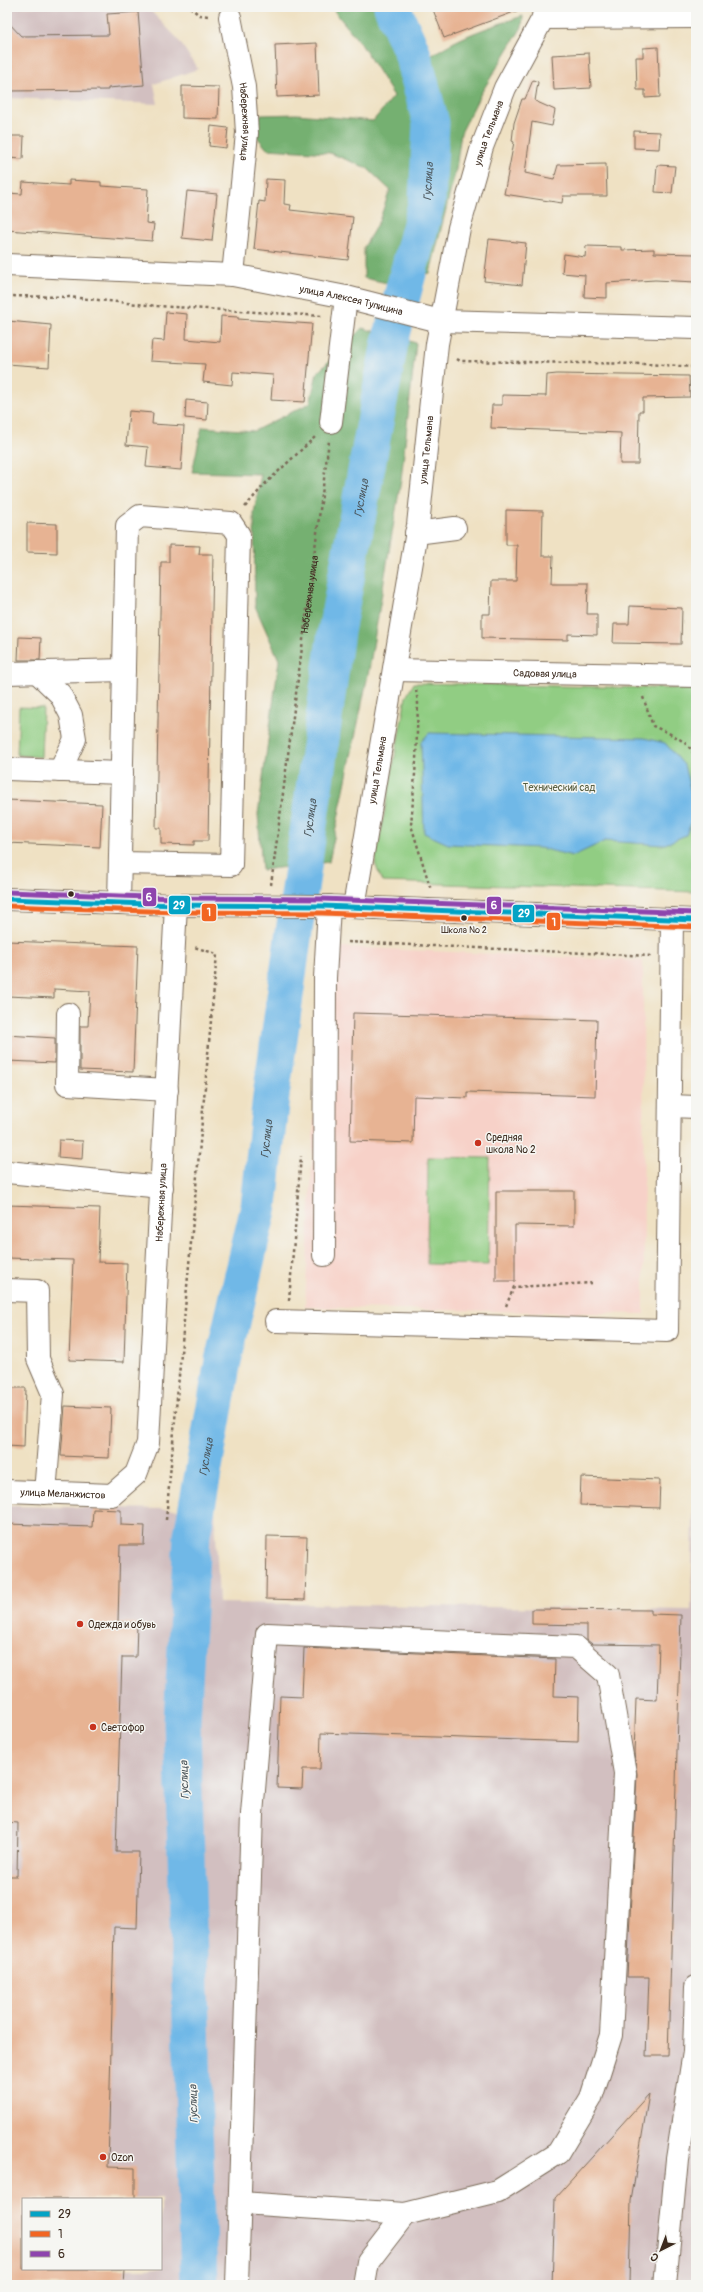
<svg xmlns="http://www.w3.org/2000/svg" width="703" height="2292" font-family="Pangolin,sans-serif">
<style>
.built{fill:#f7d1c8}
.industrial{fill:#d2bfc0;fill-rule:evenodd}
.green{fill:#91cd83;stroke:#667c50}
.forest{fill:#74b071;stroke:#586d48}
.water{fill:#6fb8e7;stroke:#557182}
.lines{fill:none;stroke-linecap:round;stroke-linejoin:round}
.river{stroke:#6fb8e7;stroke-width:37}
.building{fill:#e7b393}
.minor-casing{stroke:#7a6a58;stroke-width:24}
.major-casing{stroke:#7a6a58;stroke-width:24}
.path{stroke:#7a6a58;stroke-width:2.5;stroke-dasharray:3 3;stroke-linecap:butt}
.minor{stroke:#fff;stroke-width:22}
.major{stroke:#fff;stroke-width:22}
.bus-1-casing{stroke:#f6f6f2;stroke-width:8}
.bus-2-casing{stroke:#f6f6f2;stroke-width:8}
.bus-3-casing{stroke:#f6f6f2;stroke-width:8}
.bus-1{stroke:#03a3c5;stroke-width:5}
.bus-2{stroke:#f26522;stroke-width:5}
.bus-3{stroke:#8e44ad;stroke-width:5}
.bus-dot{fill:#3b2a1e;stroke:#f6f6f2;stroke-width:1.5}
.poi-dot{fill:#c8321e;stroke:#f6f6f2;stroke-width:1.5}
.labels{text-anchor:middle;stroke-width:3;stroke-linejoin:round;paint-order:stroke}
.bus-label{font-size:9px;fill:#3b2a1e;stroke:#f6f6f2}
.street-label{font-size:10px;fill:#3b2a1e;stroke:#f6f6f2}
.park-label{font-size:10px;fill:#555b3c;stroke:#f6f6f2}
.poi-label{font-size:10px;fill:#3b2a1e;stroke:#f6f6f2;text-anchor:start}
.water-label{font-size:11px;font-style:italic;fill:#4b555a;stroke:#f6f6f2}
.line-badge{stroke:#f6f6f2;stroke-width:1.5}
.badge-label{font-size:11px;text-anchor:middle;font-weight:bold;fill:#fff}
</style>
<rect width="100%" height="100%" fill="#f6f6f2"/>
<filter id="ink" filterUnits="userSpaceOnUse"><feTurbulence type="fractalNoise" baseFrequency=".025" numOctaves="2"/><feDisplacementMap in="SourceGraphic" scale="8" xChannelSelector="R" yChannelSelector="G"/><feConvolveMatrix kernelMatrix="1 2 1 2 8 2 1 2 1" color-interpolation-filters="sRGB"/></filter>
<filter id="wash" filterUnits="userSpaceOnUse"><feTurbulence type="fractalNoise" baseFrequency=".012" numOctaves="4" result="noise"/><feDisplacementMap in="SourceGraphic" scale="16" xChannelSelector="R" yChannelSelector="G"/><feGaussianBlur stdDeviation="0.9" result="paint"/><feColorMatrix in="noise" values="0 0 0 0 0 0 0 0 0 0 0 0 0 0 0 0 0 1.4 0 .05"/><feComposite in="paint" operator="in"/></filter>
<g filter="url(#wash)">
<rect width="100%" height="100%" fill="#efe1c3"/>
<polygon class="built" points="340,947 643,961 644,1314 305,1307 321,978 336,978"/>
<g class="industrial">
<polygon points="7,7 147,7 177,38 198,69 154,84 158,104 7,98"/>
<path d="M 696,1386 L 696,2285 L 7,2285 L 7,1506 L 215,1510 L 219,1603 L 691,1610 ZM 23,2199 L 161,2199 L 161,2269 L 23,2269 Z"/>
</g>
<g class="green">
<polygon points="414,683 696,689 696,892 382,882 375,863 406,697"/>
<polygon points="19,707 43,708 41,757 17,755"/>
<polygon points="428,1157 490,1158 488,1265 427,1264"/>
</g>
<g class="forest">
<path d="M 331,7 L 379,7 L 409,73 C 447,40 477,31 523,16 L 522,27 L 480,95 L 461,133 L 456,169 L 430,273 L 387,283 L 364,278 L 364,247 L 379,221 L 390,190 L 367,168 L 330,153 L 267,149 L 253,132 L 261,115 L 297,114 L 373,121 L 394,96 L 361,44 Z"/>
<polygon points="362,328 416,343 401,480 369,670 329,862 262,870 258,814 279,660 255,606 254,513 261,474 192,472 202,427 254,431 310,403 317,373"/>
</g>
<polygon class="water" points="429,733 644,738 665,743 684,765 696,812 686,835 663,845 605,841 573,856 540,848 448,844 424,833 421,742"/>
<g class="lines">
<path class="river" id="s1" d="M 199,2285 L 182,1722 L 192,1535 L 223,1361 L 259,1206 L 271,1096 L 336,632 L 390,342 L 427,201 L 431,123 L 412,52 L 392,7"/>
</g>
<g id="blocks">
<g class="building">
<polygon points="432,7 521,7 522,9 444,38"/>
<polygon points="138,12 144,85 108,88 108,90 7,91 7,21 21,36 109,35 107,14"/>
<polygon points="317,43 319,95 277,97 275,45"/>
<polygon points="658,47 660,97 645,98 645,90 637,90 636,57 643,57 643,48"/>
<polygon points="589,53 591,88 554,90 552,55"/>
<polygon points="533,80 538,82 535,101 555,110 552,126 532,122 525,173 554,179 558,165 606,164 607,196 563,196 562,203 504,194 514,142 512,141 514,123 522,99 525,99"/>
<polygon points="182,86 219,87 218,119 182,118"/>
<polygon points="211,126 228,128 226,148 209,146"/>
<polygon points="634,131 660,132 659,149 634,148"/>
<polygon points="7,136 24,136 23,159 7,158"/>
<polygon points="657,165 675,166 672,193 655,192"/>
<polygon points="266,179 285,180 284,204 291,205 290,210 353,217 348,260 254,249 259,201 265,202"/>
<polygon points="69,180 101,182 101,186 148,189 146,223 154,224 152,241 7,230 7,193 22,194 23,182 69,185"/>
<polygon points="187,191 217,194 212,241 182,238"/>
<polygon points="489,239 526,243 522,285 484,281"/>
<polygon points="586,246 622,247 622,250 654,249 654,253 696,254 696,282 655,280 607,283 607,298 584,297 585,275 562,273 564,254 585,257"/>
<polygon points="166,312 187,314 186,339 220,342 221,316 238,317 238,319 312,324 305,402 271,400 273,375 233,372 232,385 203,382 205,364 150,361 152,340 164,341"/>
<polygon points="8,321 51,325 49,367 7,364"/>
<polygon points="557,374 689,376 690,397 643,398 643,411 639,411 638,464 620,464 621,433 491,428 492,405 502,405 502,395 546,396 547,375"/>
<polygon points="186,400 208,402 207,420 185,418"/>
<polygon points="129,411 153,413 152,424 184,426 181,470 146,467 148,447 126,445"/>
<polygon points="506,510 543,511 542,556 553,556 552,583 588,583 587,614 597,614 597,635 568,634 568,640 482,638 482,614 490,614 491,581 516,581 517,545 506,545"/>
<polygon points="27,523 57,524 57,553 27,552"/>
<polygon points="169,545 200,546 199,554 213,554 208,841 194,841 194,845 161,844 161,828 156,828 161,562 169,562"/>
<polygon points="630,606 682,608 681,644 613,643 614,624 629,624"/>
<polygon points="19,637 41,638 40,660 18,660"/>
<polygon points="7,800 102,804 100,847 7,843"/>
<polygon points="7,941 138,946 133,1072 80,1070 80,1026 88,1026 90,991 54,989 54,998 7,996"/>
<polygon points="353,1013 597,1020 595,1096 467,1092 467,1098 414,1096 413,1143 350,1141"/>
<polygon points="7,1035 55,1038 55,1063 7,1061"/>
<polygon points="59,1140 83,1141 82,1159 58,1157"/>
<polygon points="496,1191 574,1191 574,1226 515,1225 515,1281 496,1281"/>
<polygon points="7,1205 100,1208 98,1262 127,1263 124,1362 69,1360 73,1260 7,1258"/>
<polygon points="7,1388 26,1388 24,1447 7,1446"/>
<polygon points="65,1406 111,1408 109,1458 61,1456"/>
<polygon points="581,1477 660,1480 659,1508 580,1505"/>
<polygon points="93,1509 121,1510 121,1525 145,1526 144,1545 120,1545 118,1622 137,1623 136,1657 122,1657 116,1852 139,1852 137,1928 114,1927 108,2167 135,2168 135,2199 23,2199 23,2269 125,2269 124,2285 7,2285 7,1876 17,1876 18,1823 7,1822 7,1524 92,1527"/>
<polygon points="267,1536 307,1537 305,1600 266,1599"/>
<polygon points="532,1609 651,1610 651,1614 681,1615 668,2056 646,2056 649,1977 627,1977 637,1774 634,1753 636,1699 657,1700 659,1645 592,1644 587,1640 587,1625 532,1624"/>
<polygon points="304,1648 555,1659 554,1696 579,1697 578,1742 321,1733 320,1769 303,1769 302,1789 277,1788 280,1696 302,1697"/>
<polygon points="649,2094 631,2201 629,2285 552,2285 555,2198"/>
</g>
</g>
</g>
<g filter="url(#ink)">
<use href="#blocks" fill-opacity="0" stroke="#7a6a58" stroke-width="1"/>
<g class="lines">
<defs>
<g id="minor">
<path id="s3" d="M 230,17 L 244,87 L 247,133 L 233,275"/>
<polyline points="543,18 696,17"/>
<path id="s4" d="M 7,265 L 233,275 L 346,297 L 440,321 L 696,328"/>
<polyline points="331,422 346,297"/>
<polyline points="416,533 455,528"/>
<path id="s5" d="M 394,670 L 696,676"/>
<polyline points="37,672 60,694 71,715 75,739 60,771"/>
<polyline points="7,673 124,670"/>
<polyline points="7,769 122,773"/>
<path d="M 119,903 C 122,778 124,652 127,526 L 140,516 L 231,523 L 239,535 L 231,865 L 120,863"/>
<path id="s6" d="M 354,907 L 418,525 L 437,344 L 459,228 L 482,147 L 505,88 L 543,18 L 544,7"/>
<polyline points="68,1014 67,1084 167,1090"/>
<polyline points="671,1106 696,1107"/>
<polyline points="7,1172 162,1187"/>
<polyline points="324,1255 325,978 329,906"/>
<polyline points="7,1290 37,1291 38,1359 53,1394 45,1493"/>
<polyline points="276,1321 667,1331 672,919"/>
<path id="s7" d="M 7,1491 L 112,1495 L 136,1474 L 148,1443 L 176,905"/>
<polyline points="237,2285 252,1814 267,1634 576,1647 608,1675 625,1773 611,2035 591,2098 558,2153 498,2191 405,2214 241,2203"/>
<polyline points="364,2285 368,2262 405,2214"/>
<polyline points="665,2285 677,2159 694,2052 696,1987"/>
</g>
<polyline id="major" points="7,899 176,905 322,906 696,920"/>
</defs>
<use href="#minor" class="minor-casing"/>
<use href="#major" class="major-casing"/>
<g class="path">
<polyline points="190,7 199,15 209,16"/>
<polyline points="7,296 69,297 157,306 322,316"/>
<polyline points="457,359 460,361 646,364 696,367"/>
<polyline points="245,507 265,484 316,436"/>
<polyline points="416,690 418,703 416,761 411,825 431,890"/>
<path d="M 643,697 L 653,726 C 668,733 691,741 696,759"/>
<path id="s2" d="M 271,885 L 329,441"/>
<polyline points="348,942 651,956"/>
<polyline points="289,1300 301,1156"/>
<polyline points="506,1306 514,1287 592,1283"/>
<polyline points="166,1520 217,954 194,947"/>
</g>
<use href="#minor" class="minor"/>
<use href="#major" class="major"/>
<defs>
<polyline id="bus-1" points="7,899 176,905 322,906 696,920"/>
<polyline id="bus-2" points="7,906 176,912 322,913 696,927"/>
<polyline id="bus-3" points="7,892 176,898 322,899 696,913"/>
</defs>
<use href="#bus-1" class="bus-1-casing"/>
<use href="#bus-2" class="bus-2-casing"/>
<use href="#bus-3" class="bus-3-casing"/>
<use href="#bus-1" class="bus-1"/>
<use href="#bus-2" class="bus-2"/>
<use href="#bus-3" class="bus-3"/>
</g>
</g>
<g class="bus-dot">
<circle cx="71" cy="894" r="3.5"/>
<circle cx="464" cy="918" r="3.5"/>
</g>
<g class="poi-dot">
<circle cx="478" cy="1143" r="4"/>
<circle cx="80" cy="1624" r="4"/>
<circle cx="93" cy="1727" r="4"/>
<circle cx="103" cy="2157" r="4"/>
</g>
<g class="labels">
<g class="bus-label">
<text x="464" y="933">Школа № 2</text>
</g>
<g class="street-label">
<text dy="4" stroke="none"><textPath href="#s3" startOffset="106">Набережная улица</textPath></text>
<text dy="4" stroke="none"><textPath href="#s6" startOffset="787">улица Тельмана</textPath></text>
<text dy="4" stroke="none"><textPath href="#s4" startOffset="347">улица Алексея Тупицина</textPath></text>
<text dy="4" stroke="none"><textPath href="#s6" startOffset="463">улица Тельмана</textPath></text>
<text dy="4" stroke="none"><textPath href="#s2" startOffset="293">Набережная улица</textPath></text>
<text dy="4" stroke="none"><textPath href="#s5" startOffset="151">Садовая улица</textPath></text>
<text dy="4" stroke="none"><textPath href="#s6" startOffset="139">улица Тельмана</textPath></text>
<text dy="4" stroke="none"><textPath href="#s7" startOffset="411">Набережная улица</textPath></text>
<text dy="4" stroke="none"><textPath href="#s7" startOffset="56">улица Меланжистов</textPath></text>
</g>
<g class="park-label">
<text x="559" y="791">Технический сад</text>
</g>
<g class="poi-label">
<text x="486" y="1141">Средняя<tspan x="486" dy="12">школа № 2</tspan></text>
<text x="88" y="1628">Одежда и обувь</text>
<text x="101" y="1731">Светофор</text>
<text x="111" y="2161">Ozon</text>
</g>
<g class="water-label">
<text dy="4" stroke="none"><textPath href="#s1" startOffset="2126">Гуслица</textPath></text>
<text dy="4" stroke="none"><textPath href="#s1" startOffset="1802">Гуслица</textPath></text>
<text dy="4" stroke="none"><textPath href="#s1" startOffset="1478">Гуслица</textPath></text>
<text dy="4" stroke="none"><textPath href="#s1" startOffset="1154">Гуслица</textPath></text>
<text dy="4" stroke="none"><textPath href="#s1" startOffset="830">Гуслица</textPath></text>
<text transform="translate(184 1780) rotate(-92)" y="4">Гуслица</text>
<text transform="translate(193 2104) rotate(-92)" y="4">Гуслица</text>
</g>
</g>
<g class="line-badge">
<rect x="142" y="887" width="15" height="20" rx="4" fill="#8e44ad"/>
<rect x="168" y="895" width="23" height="20" rx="4" fill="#03a3c5"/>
<rect x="486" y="896" width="16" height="19" rx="4" fill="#8e44ad"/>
<rect x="201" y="903" width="16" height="19" rx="4" fill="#f26522"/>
<rect x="512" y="904" width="23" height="19" rx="4" fill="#03a3c5"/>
<rect x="546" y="912" width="15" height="19" rx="4" fill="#f26522"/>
</g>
<g class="badge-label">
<text x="149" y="901">6</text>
<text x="179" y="909">29</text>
<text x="494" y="909">6</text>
<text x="209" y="916">1</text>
<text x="524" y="917">29</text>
<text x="554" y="926">1</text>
</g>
<rect width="703" height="2292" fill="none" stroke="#f6f6f2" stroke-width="24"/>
<rect x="22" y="2198" width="140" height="72" fill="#f6f6f2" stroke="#aba49d"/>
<rect x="30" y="2211" width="20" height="6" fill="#03a3c5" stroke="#aba49d"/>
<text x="58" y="2218" font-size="12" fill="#3b2a1e">29</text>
<rect x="30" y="2231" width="20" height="6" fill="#f26522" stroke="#aba49d"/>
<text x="58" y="2238" font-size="12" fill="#3b2a1e">1</text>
<rect x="30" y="2251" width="20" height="6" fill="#8e44ad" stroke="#aba49d"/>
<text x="58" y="2258" font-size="12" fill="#3b2a1e">6</text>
<g transform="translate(661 2250) rotate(222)" stroke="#f6f6f2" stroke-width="3" paint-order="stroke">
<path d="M0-3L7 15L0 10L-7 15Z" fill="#3b2a1e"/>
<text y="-6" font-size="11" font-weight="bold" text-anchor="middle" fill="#3b2a1e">С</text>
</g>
</svg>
